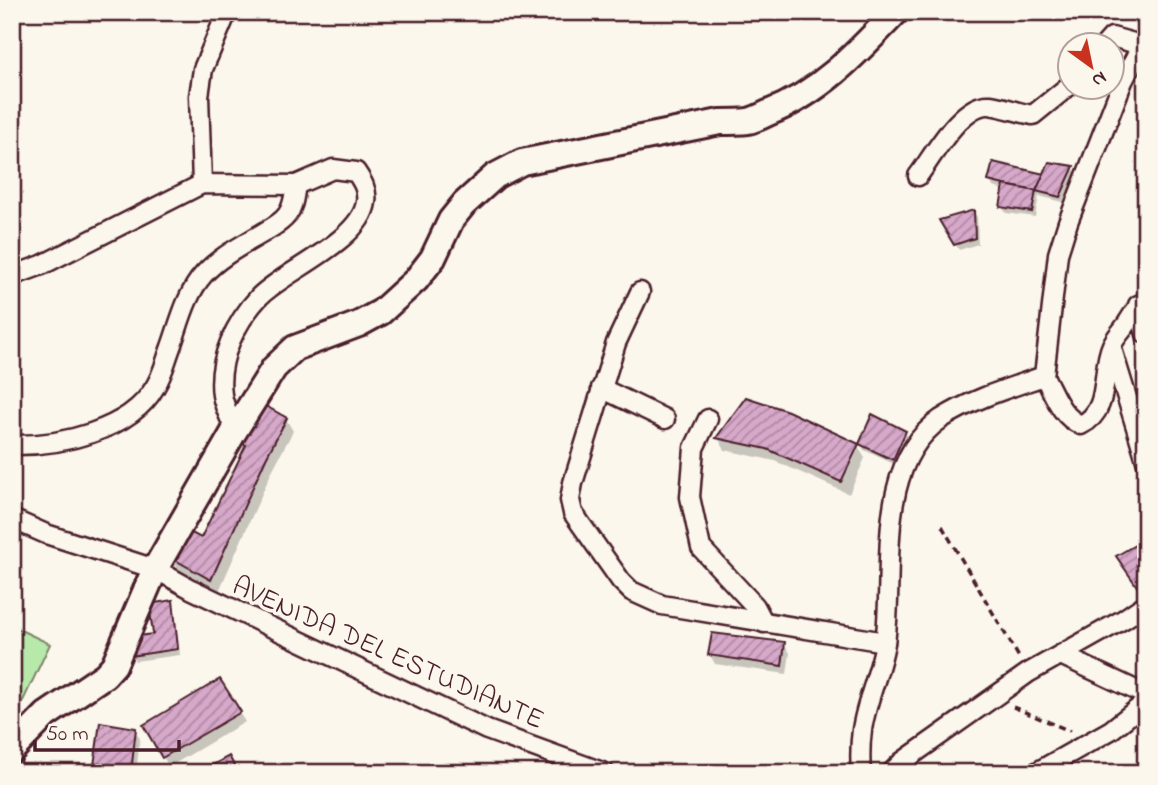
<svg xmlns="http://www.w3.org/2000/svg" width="1158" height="785" font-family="'Indie Flower',sans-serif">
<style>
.green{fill:#b6e9aa;stroke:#80846a;stroke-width:2}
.shadow{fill:#0003}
.building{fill:url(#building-hatch);stroke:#4a1f2b;stroke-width:2}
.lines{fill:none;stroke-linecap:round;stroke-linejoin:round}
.street-casing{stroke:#4a1f2b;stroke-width:23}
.secondary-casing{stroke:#4a1f2b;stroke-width:30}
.path{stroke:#4a1f2b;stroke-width:3.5;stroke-dasharray:7 5;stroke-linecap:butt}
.street{stroke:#fbf7ec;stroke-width:18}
.secondary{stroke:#fbf7ec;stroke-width:24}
.labels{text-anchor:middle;stroke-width:7;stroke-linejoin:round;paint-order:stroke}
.street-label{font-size:28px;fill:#4a1f2b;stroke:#fbf7ec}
</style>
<defs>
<pattern id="building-hatch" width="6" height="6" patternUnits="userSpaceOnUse" patternTransform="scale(1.75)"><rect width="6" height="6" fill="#d6a8c9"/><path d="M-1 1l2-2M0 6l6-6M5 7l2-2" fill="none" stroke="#b088a3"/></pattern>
</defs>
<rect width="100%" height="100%" fill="#fbf7ec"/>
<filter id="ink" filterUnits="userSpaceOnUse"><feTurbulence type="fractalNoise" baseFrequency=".0143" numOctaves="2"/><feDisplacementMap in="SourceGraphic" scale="14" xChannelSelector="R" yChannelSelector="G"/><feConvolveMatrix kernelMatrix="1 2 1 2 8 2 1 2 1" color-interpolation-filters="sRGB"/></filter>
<g filter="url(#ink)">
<polygon class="green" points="12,626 50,644 12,724"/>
<g class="shadow">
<polygon points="1073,168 1076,173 1063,202 1039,196 1035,217 1006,213 1002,207 1005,190 993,187 990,181 1045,176"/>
<polygon points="973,212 977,217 978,244 959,250 942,221"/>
<polygon points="286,419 293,431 272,471 219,591 178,569 170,556 202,540 245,450 240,441"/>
<polygon points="905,432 908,438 896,465 864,450 861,444"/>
<polygon points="718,438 857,445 865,458 849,494 775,461 725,450"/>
<polygon points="1119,556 1146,564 1146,591 1142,593"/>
<polygon points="172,602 175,608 180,655 135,661 132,655 155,635"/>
<polygon points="784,644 790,653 787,674 715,664 710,655"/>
<polygon points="220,682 245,722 169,767 145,726"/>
<polygon points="135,730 140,739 136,773 95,773"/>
</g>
<g class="building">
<polygon points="993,162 1044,174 1036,191 1004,185 988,181"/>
<polygon points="1049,162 1074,166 1060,197 1036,191"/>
<polygon points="1004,185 1036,191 1032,212 1000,207"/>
<polygon points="974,210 975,238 954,245 939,220"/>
<polygon points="746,397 788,411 859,444 841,482 767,449 716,438"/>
<polygon points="264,405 287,418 266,458 211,580 168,556 184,529 201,538 246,445 238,441"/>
<polygon points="872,414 906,431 893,460 859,444"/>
<polygon points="1135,545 1146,561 1146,583 1138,588 1116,556"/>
<polygon points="173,600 178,649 130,656 133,637 153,634 149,604"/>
<polygon points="712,633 785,642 782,666 708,655"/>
<polygon points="220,679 241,712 162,758 143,725"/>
<polygon points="100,722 136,728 131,773 93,773"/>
<polygon points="229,756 238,773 198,773"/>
</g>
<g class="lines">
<defs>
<g id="street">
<polyline points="1104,46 1112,37 1141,45"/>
<path d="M 918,176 C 933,156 962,102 990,105 C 1005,107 1019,113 1033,115 L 1070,85"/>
<polyline points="202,184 199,96 203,69 227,12"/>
<path d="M 12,276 L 42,265 L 202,184 L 296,185 L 333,169 L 356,172 C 362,181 368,190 366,202 C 361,241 284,271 259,297 C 236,322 217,359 222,395 C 224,407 230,418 235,430"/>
<polyline points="640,292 616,343 573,483 570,500 573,513 621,581 631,591 662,605 885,642"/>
<polyline points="1138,305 1146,334"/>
<polyline points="1112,349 1146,460"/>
<polyline points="1044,376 1058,254 1068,222 1123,81 1146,37"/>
<path d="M 1044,376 C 1054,394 1061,417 1081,425 C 1112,410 1100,370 1112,345 C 1116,336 1124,329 1128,322 C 1134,313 1137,306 1146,300"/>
<polyline points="601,388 665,419"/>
<polyline points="708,419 694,448 690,497 701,548 755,606 764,623"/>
<path d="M 12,445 C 59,446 130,431 155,387 C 163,374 166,360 171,347 C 180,322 186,294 204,274 C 220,256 245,244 266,231 C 273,227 282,222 287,215 C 294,206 294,195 296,185"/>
<polyline points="12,519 46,534 155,569 191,589 487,730 605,773"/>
<polyline points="1061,655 1146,695"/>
<path d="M 861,773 C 860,759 860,744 862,730 C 866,701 880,673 885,643 C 895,572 873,466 941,419 C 972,399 1009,388 1044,376"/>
<polyline points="891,773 902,762 1028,673 1124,619 1146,604"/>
<polyline points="1035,773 1111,730 1146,702"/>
</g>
<path id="secondary" d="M 12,750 L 46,715 L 105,675 L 114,665 L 155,569 L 235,430 L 274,368 L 295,348 L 359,324 L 381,312 L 416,280 L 433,258 L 451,220 L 464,204 L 495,176 L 522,162 L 720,122 C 729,122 739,122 748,121 C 754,120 762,116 768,113 C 820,93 858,52 896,12"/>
</defs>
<use href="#street" class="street-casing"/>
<use href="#secondary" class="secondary-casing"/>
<g class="path">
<polyline points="942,526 1020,659"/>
<polyline points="1013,707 1070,731"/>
</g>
<use href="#street" class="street"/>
<use href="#secondary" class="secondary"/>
</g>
</g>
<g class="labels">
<g class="street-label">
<text transform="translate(389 651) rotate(24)" y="10">AVENIDA DEL ESTUDIANTE</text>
</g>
</g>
<rect width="1158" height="785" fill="none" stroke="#fbf7ec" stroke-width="42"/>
<rect x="21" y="21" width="1116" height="743" fill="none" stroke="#4a1f2b" stroke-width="2.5" filter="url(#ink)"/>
<g transform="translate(1091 66) rotate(147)"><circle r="33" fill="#fbf7ec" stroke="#b4a19f" stroke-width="2"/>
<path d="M0-5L12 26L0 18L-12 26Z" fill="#c8321e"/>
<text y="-10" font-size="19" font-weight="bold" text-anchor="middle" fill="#4a1f2b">N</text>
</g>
<path d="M35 740v10h144v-10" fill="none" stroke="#4a1f2b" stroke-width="3.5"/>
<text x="46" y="740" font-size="21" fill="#4a1f2b" stroke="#fbf7ec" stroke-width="5" paint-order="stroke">50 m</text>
</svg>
